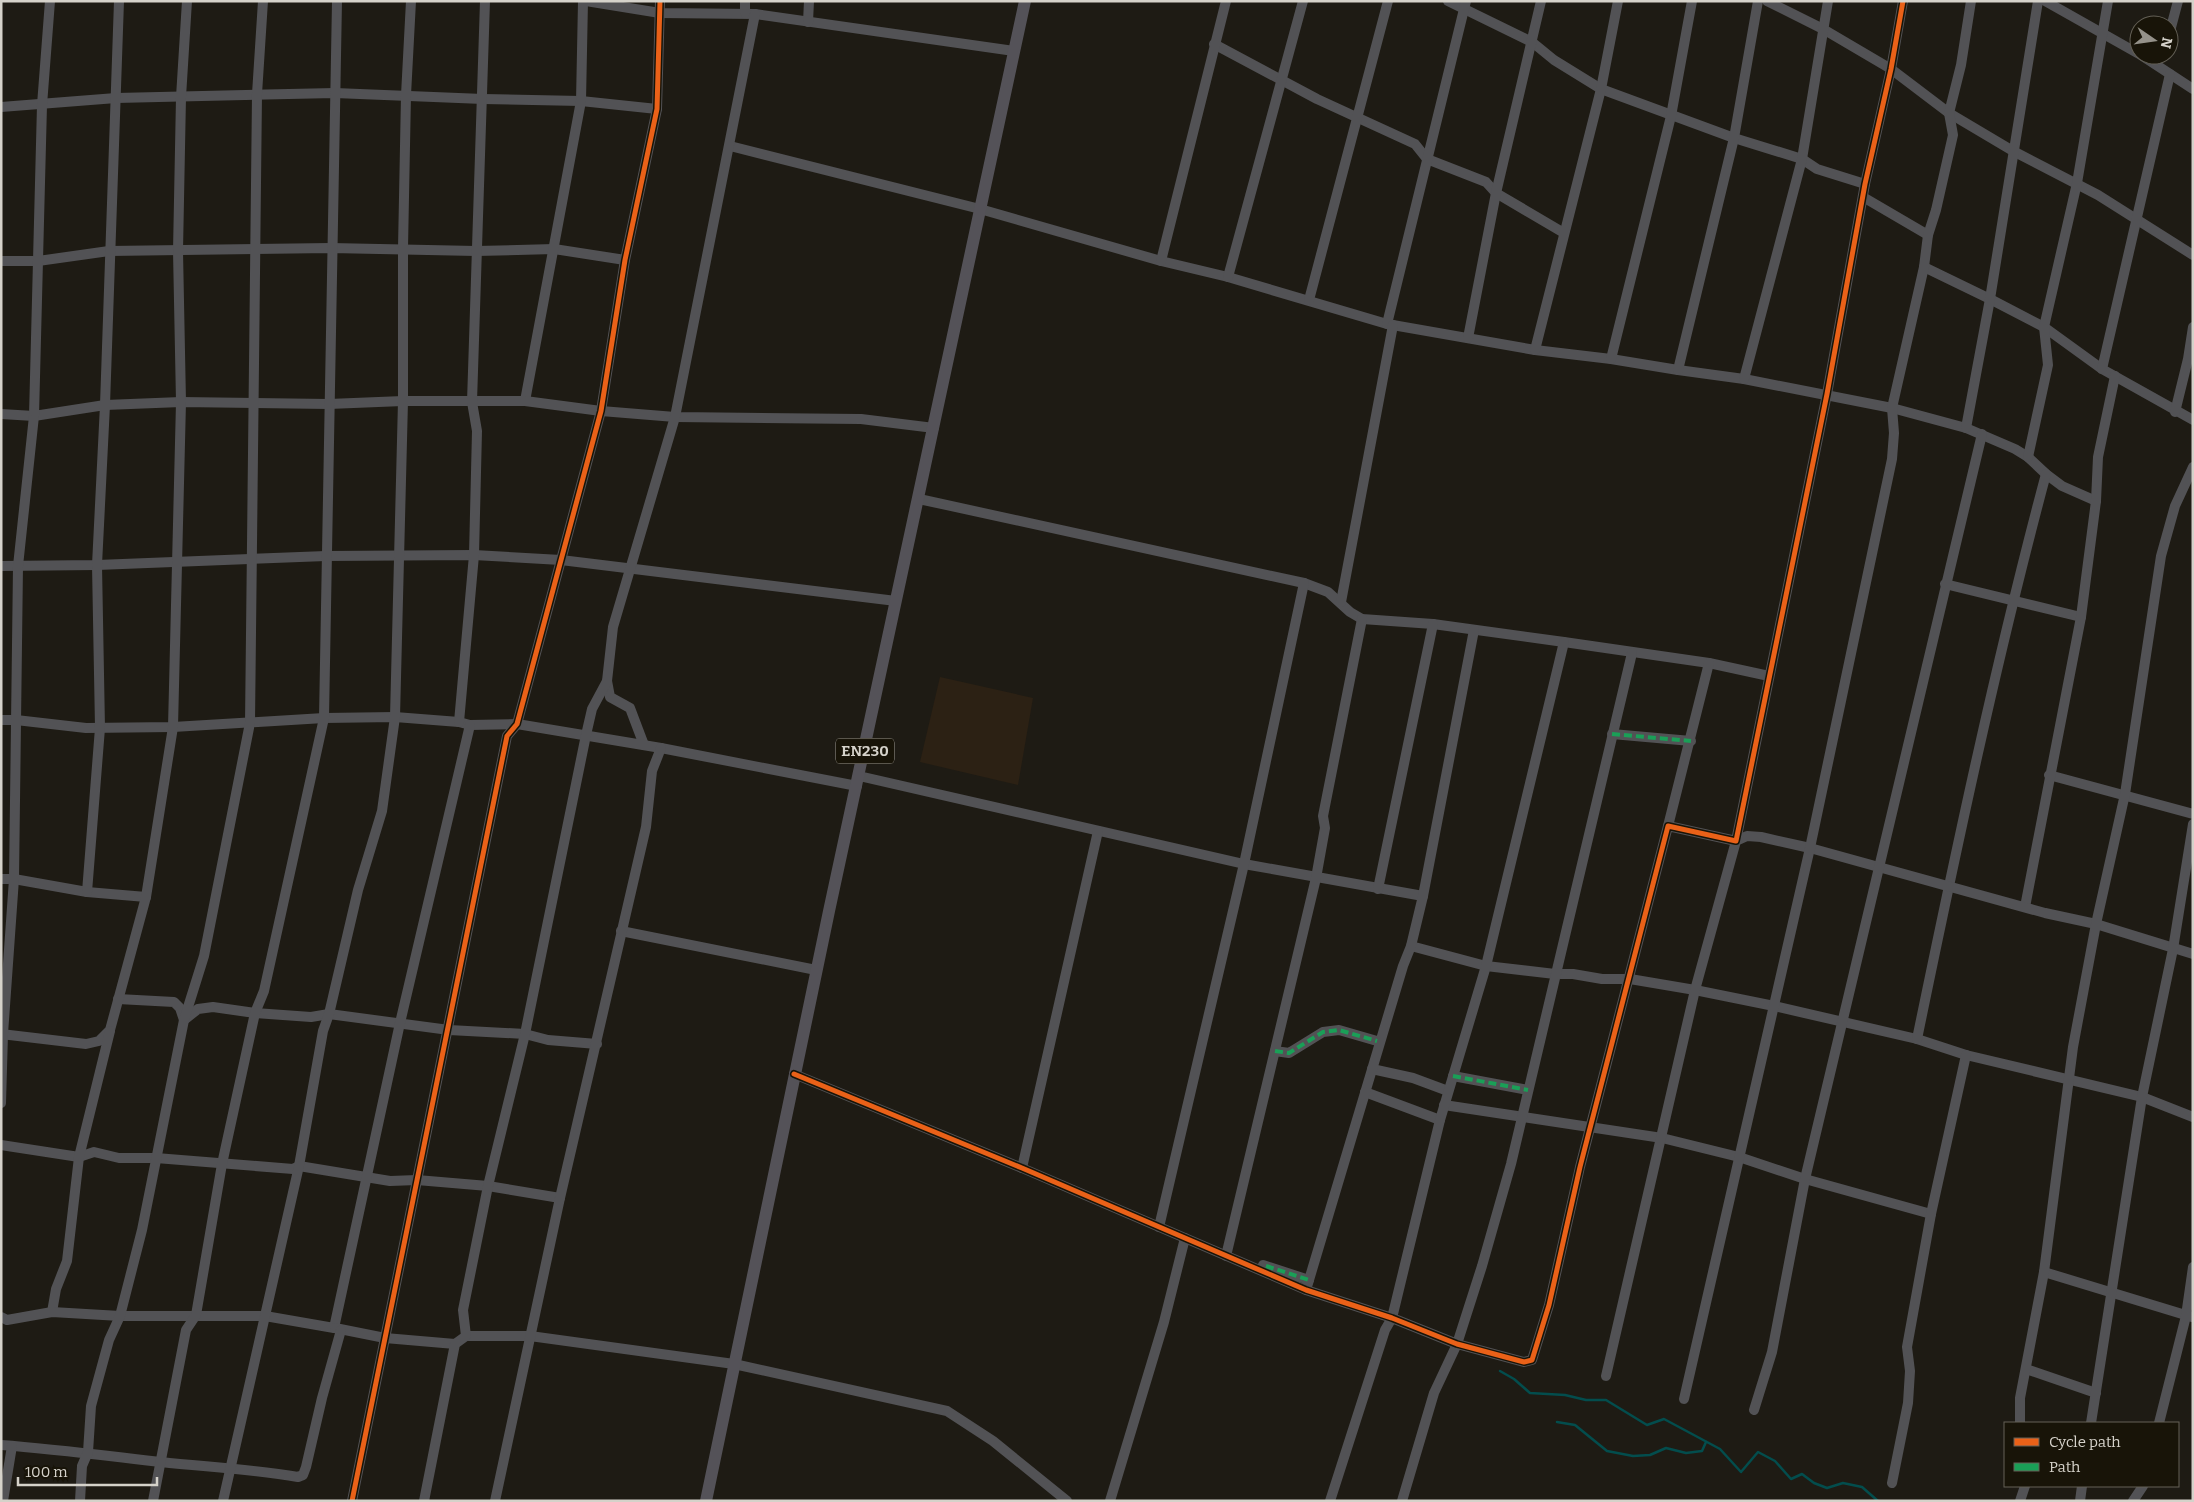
<svg xmlns="http://www.w3.org/2000/svg" width="2194" height="1502" font-family="Bitter,serif">
<style>
.industrial{fill:#2c2114}
.lines{fill:none;stroke-linecap:round;stroke-linejoin:round}
.stream{stroke:#034d4d;stroke-width:2.5}
.minor{stroke:#525255;stroke-width:10}
.major{stroke:#545258;stroke-width:12}
.quiet{stroke:#1a9f57;stroke-width:4;stroke-dasharray:8 4;stroke-linecap:butt}
.cycleway-casing{stroke:#181408;stroke-width:8}
.cycleway{stroke:#ea6118;stroke-width:5}
.labels{text-anchor:middle;stroke-width:5;stroke-linejoin:round;paint-order:stroke}
.shield{fill:#181408;stroke:#9c9990;stroke-width:1}
.shield-label{font-size:15px;font-weight:bold;fill:#d5d2ca}
</style>
<rect width="100%" height="100%" fill="#1e1b14"/>
<polygon class="industrial" points="940,677 1033,698 1018,785 920,762"/>
<g class="lines">
<g class="stream">
<polyline points="1500,1371 1514,1379 1530,1393 1565,1395 1586,1400 1606,1400 1647,1425 1664,1419 1720,1449 1741,1472 1758,1452 1775,1461 1791,1479 1802,1474 1814,1483 1827,1488 1843,1483 1862,1487 1878,1501"/>
<polyline points="1557,1422 1575,1425 1607,1451 1633,1456 1650,1455 1666,1448 1686,1453 1702,1451 1706,1442"/>
</g>
<g class="minor">
<polyline points="586,1 660,13 755,14 1014,51"/>
<polyline points="745,1 745,13"/>
<polyline points="1448,1 1532,42 1554,60 1601,89 1734,138 1802,159 1817,169 1865,184"/>
<polyline points="1767,1 1823,29 1891,69 1949,113 2013,151 2098,195 2193,255"/>
<polyline points="2045,1 2139,54"/>
<polyline points="808,22 809,1"/>
<polyline points="2169,35 2178,1"/>
<polyline points="1214,44 1317,99 1415,144 1427,159 1486,182 1496,193 1564,233"/>
<polyline points="2141,55 2193,89"/>
<polyline points="1,107 116,98 335,93 483,99 581,101 657,109"/>
<polyline points="730,146 980,209 1161,261 1228,277 1387,324 1535,350 1611,359 1678,370 1744,379 1892,408 1966,428 2015,449 2028,457 2046,474 2062,486 2096,501"/>
<polyline points="1863,197 1928,235"/>
<polyline points="1,261 38,261 109,251 331,248 476,251 554,249 625,260"/>
<polyline points="1161,261 1226,1"/>
<polyline points="1924,267 1990,299 2044,327 2102,369 2193,420"/>
<polyline points="1228,277 1303,1"/>
<polyline points="1309,300 1388,1"/>
<polyline points="1387,324 1466,1"/>
<polyline points="1468,338 1496,193 1541,1"/>
<polyline points="1535,350 1601,89 1618,1"/>
<polyline points="1611,359 1671,116 1692,1"/>
<polyline points="2102,369 2170,74"/>
<polyline points="1678,370 1734,138 1758,1"/>
<polyline points="1744,379 1802,159 1828,1"/>
<polyline points="525,401 581,101 583,1"/>
<polyline points="2175,412 2188,359 2193,327"/>
<polyline points="1,414 34,416 105,405 181,402 329,404 403,401 525,401 601,411 675,417 861,419 934,428"/>
<polyline points="1966,428 1990,299 2038,1"/>
<polyline points="2028,457 2048,365 2044,327 2077,183 2108,1"/>
<polyline points="919,499 1304,583 1328,592 1350,612 1362,619 1433,624 1564,642 1709,663 1769,676"/>
<polyline points="1,566 97,565 326,556 474,555 561,560 896,601"/>
<polyline points="1945,584 2081,617"/>
<polyline points="1341,602 1393,325"/>
<polyline points="607,681 610,697 630,708 644,745"/>
<polyline points="1,720 16,720 86,728 173,727 324,718 395,717 459,722 470,725 517,724 661,748 857,786"/>
<polyline points="459,722 474,555 477,431 472,402 485,1"/>
<polyline points="1612,734 1691,741"/>
<polyline points="2049,775 2193,814"/>
<polyline points="859,776 1244,864 1423,896"/>
<polyline points="1668,826 1709,663"/>
<polyline points="1,879 14,879 87,892 146,897"/>
<polyline points="1378,889 1433,624"/>
<polyline points="87,892 100,728 97,565 105,405 119,1"/>
<polyline points="2025,907 2081,617 2096,501 2098,457 2115,376"/>
<polyline points="621,931 816,970"/>
<polyline points="1411,946 1486,966 1555,974 1573,974 1602,979 1630,979 1695,990 1774,1006 1917,1039 1966,1055 2142,1097 2193,1117"/>
<polyline points="118,999 174,1002 180,1008 184,1020 198,1009 213,1007 255,1013 311,1017 329,1014 449,1030 525,1034 548,1040 597,1044"/>
<polyline points="1,1034 86,1044 99,1041 110,1030 146,897 173,727 181,402 178,251 181,97 187,1"/>
<path d="M 1917,1039 C 1956,850 1996,661 2046,474"/>
<polyline points="1275,1051 1289,1053 1323,1032 1339,1030 1377,1041"/>
<polyline points="1372,1069 1413,1078 1448,1091"/>
<polyline points="794,1074 1022,1168 1306,1290 1392,1318 1457,1344 1524,1362 1532,1360 1549,1305 1580,1167 1668,826 1736,841 1827,394 1865,184 1891,69 1903,1"/>
<polyline points="1453,1076 1528,1090"/>
<polyline points="1365,1092 1440,1120"/>
<polyline points="1,1103 3,1034 14,879 18,566 34,416 42,105 50,1"/>
<polyline points="1444,1105 1662,1138 1739,1157 1805,1179 1931,1214"/>
<polyline points="1,1145 79,1157 94,1152 119,1158 156,1158 293,1169 299,1166 390,1181 417,1180 488,1186 560,1198"/>
<polyline points="1022,1168 1098,831"/>
<polyline points="1159,1227 1244,864 1304,583"/>
<polyline points="1226,1256 1316,878 1325,828 1323,816 1362,619"/>
<polyline points="1263,1265 1309,1280"/>
<polyline points="2044,1272 2192,1317"/>
<polyline points="1306,1290 1403,966 1411,946 1423,896 1474,630"/>
<polyline points="52,1312 56,1289 67,1261 79,1157 110,1031"/>
<polyline points="1,1317 7,1320 52,1312 120,1316 265,1316 334,1328 400,1023 470,725"/>
<polyline points="335,1328 385,1338 455,1344"/>
<polyline points="466,1336 530,1336 734,1364 947,1411 993,1441 1067,1501"/>
<polyline points="2026,1369 2096,1393"/>
<polyline points="1606,1376 1695,990 1736,841 1747,836 1761,837 1810,848 2045,913 2096,924 2193,954"/>
<polyline points="1684,1399 1810,848 1892,459 1894,433 1892,408 1924,267 1928,235 1936,210 1953,135 1949,113 1961,65 1971,1"/>
<polyline points="1754,1410 1772,1352 1805,1179 1982,434"/>
<polyline points="2020,1423 2020,1398 2044,1272 2073,1047 2096,924 2125,794 2161,556 2175,506 2193,467"/>
<polyline points="2091,1423 2142,1097 2173,949 2193,824"/>
<polyline points="2159,1423 2186,1316 2193,1267"/>
<path d="M 1,1445 C 55,1449 108,1456 161,1462 C 207,1467 252,1469 298,1477 L 303,1475 L 306,1467 L 322,1398 L 341,1330"/>
<polyline points="1892,1483 1908,1403 1910,1371 1907,1347 1931,1214 1966,1055"/>
<polyline points="3,1501 12,1446"/>
<polyline points="80,1501 82,1466 88,1452 91,1406 109,1340 120,1316 142,1230 184,1020 204,956 250,723 257,94 263,1"/>
<polyline points="153,1501 186,1330 196,1315 222,1164 255,1013 264,991 324,718 337,1"/>
<polyline points="223,1501 299,1166 323,1031 329,1014 358,890 382,811 395,717 403,401 403,248 406,95 411,1"/>
<polyline points="352,1501 507,736 517,724 601,411 625,260 657,109 660,1"/>
<polyline points="424,1501 455,1344 466,1336 463,1310 488,1186 525,1034 586,735 592,709 607,681 613,627 675,417 755,14"/>
<polyline points="495,1501 560,1198 646,827 652,771 661,748"/>
<polyline points="1110,1501 1164,1322 1185,1238"/>
<polyline points="1330,1501 1385,1330 1392,1318 1440,1120 1486,966 1564,642"/>
<polyline points="1402,1501 1434,1393 1457,1344 1482,1266 1511,1164 1632,653"/>
<polyline points="2020,1501 2025,1486"/>
<polyline points="2080,1501 2082,1486"/>
<polyline points="2133,1501 2143,1486"/>
</g>
<path class="major" d="M 706,1501 C 808,1000 917,501 1025,1"/>
<g class="quiet">
<polyline points="1612,734 1691,741"/>
<polyline points="1275,1051 1289,1053 1323,1032 1339,1030 1377,1041"/>
<polyline points="1453,1076 1528,1090"/>
<polyline points="1266,1266 1309,1280"/>
</g>
<defs>
<g id="cycleway">
<polyline points="794,1074 1022,1168 1306,1290 1392,1318 1457,1344 1524,1362 1532,1360 1549,1305 1580,1167 1668,826 1736,841 1827,394 1865,184 1891,69 1903,1"/>
<polyline points="352,1501 507,736 517,724 601,411 625,260 657,109 660,1"/>
</g>
</defs>
<use href="#cycleway" class="cycleway-casing"/>
<use href="#cycleway" class="cycleway"/>
</g>
<g class="labels">
<rect class="shield" x="836" y="738.5" width="58" height="25" rx="4"/>
<g class="shield-label">
<text x="865" y="756">EN230</text>
</g>
</g>
<rect width="2194" height="1502" fill="none" stroke="#d5d2ca" stroke-width="5"/>
<rect x="2004" y="1422" width="175" height="65" fill="#181408" stroke="#646056"/>
<rect x="2014" y="1438" width="25" height="8" fill="#ea6118" stroke="#646056"/>
<text x="2049" y="1447" font-size="15" fill="#d5d2ca">Cycle path</text>
<rect x="2014" y="1463" width="25" height="8" fill="#1a9f57" stroke="#646056"/>
<text x="2049" y="1472" font-size="15" fill="#d5d2ca">Path</text>
<g transform="translate(2154 40) rotate(103)"><circle r="24" fill="#181408" stroke="#646056"/>
<path d="M0-4L9 19L0 12L-9 19Z" fill="#95928a"/>
<text y="-8" font-size="14" font-weight="bold" text-anchor="middle" fill="#d5d2ca">N</text>
</g>
<path d="M18 1477v8h139v-8" fill="none" stroke="#d5d2ca" stroke-width="2.5"/>
<text x="25" y="1477" font-size="15" fill="#d5d2ca" stroke="#181408" stroke-width="4" paint-order="stroke">100 m</text>
</svg>
